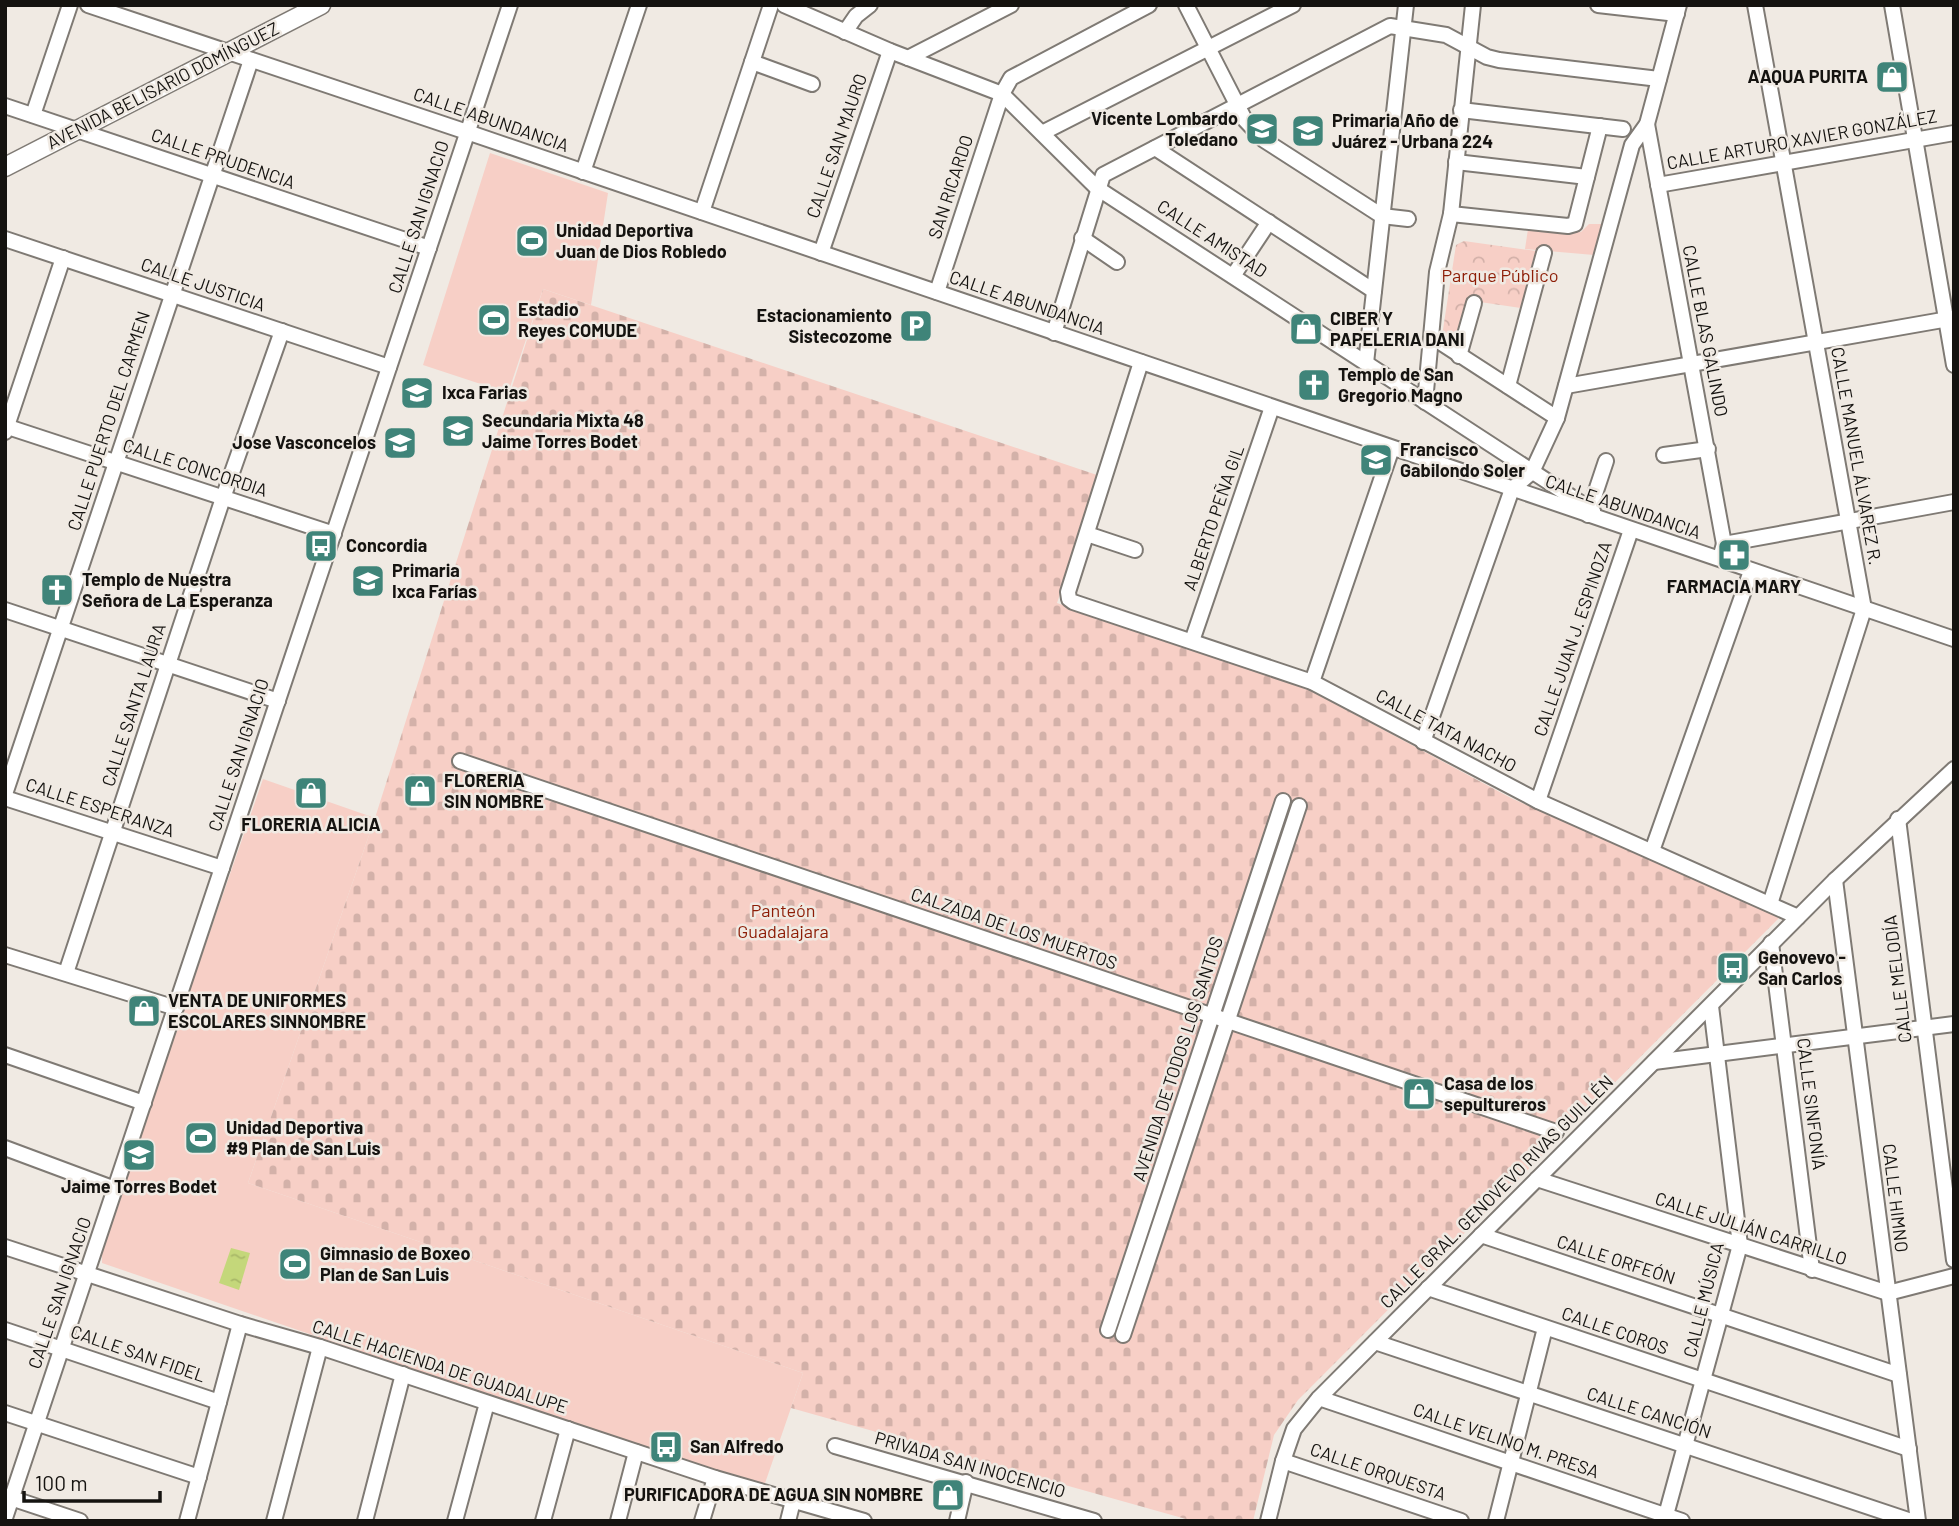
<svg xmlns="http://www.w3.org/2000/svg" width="1959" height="1526" font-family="Barlow,sans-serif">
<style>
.green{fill:#f7cfc6}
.cemetery{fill:url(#cemetery-stones)}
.park{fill:url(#park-crowns)}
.water{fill:url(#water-ripples)}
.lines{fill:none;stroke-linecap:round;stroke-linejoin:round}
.minor-casing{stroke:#7f7a74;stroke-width:18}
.major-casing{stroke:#7f7a74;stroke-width:21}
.minor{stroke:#fff;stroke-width:14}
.major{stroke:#fff;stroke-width:18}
.labels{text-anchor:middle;stroke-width:5;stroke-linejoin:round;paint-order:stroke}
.poi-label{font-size:18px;font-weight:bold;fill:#151310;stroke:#f0eae3;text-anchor:start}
.street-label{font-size:18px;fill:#151310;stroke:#f0eae3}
.park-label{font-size:18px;fill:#8d1d06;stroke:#f0eae3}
</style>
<defs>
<pattern id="cemetery-stones" width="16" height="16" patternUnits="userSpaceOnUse" patternTransform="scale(1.75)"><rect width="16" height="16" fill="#f7cfc6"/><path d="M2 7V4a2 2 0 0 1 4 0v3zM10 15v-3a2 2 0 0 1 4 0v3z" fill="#d3b1a9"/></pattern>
<pattern id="park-crowns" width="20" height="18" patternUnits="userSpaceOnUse" patternTransform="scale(1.75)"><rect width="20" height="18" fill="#f7cfc6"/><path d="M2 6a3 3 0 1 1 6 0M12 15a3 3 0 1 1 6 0" fill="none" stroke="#d3b1a9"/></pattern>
<pattern id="water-ripples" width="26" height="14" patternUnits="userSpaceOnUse" patternTransform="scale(1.75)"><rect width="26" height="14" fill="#c4d77a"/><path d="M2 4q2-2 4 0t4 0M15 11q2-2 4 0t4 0" fill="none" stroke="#a8b868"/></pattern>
</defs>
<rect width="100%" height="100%" fill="#f0eae3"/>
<g class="green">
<polygon points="490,153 608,193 591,305 543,289 508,393 423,365"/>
<polygon points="1589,224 1603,224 1594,255 1525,249 1528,229 1581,232"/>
<polygon points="263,779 375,818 248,1183 803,1373 763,1489 102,1263 102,1243"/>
</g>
<polygon class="cemetery" points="543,289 1100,476 1057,603 1309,690 1511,798 1780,917 1298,1400 1274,1435 1253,1521 1193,1521 791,1408 803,1373 248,1183 375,818"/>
<polygon class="park" points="1464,241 1543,252 1527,309 1473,301 1460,348 1442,336 1456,245"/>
<polygon class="water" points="231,1248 250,1253 239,1290 219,1283"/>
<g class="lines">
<defs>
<g id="minor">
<polyline points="88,5 467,132 1954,639"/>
<polyline points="784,5 890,51 1002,94 1097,188 1593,511"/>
<polyline points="1186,5 1245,120 1264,140 1382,216 1408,219"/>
<polyline points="1598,5 1677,14"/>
<polyline points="1755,5 1864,609 1770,904"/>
<polyline points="1892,5 1954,365"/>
<polyline points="845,32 856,16 870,5"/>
<polyline points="908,58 1011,5"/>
<polyline points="752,62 812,84"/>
<polyline points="5,106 429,248"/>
<polyline points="1461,110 1623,129"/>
<polyline points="33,115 70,5"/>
<polyline points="1647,124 1724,544"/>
<polyline points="1042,133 1293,5"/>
<polyline points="1155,148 1374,291"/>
<polyline points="1456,162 1587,177"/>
<polyline points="583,172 639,5"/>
<polyline points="1658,185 1954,133"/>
<polyline points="702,212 771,5"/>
<polyline points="1451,214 1568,226 1575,224 1600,126"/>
<polyline points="1082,238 1117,262"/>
<polyline points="5,239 389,367"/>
<polyline points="821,253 890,51"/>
<polyline points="1233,276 1269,222"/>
<polyline points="937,292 1002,94 1011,78 1149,5"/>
<polyline points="1054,333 1103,175 1390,26 1446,35 1487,57 1499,60 1659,79"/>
<polyline points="1432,337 1557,418"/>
<polyline points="1459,356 1474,303"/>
<polyline points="1141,362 1068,592 1069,599 1073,602 1312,682 1538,801 1798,917"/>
<polyline points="1366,363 1406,5"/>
<polyline points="1508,386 1544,253"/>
<polyline points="1566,386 1954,318"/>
<polyline points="1425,402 1437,272 1451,214 1473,5"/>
<polyline points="5,426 334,534"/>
<polyline points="5,432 63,258"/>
<polyline points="1664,455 1708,449"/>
<polyline points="1588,515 1606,461"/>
<polyline points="1087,534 1135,550"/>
<polyline points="1722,551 1724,544 1954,502"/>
<polyline points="5,610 278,701"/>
<polyline points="1192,641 1272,407"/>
<polyline points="1312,682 1392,448"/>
<polyline points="1423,742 1512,489 1532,472 1557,418 1632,145 1647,124 1679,5"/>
<polyline points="460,761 1556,1132"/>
<polyline points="5,794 251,60"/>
<polyline points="5,798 222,868"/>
<polyline points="1538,801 1631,530"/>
<polyline points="1898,819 1954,1260"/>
<polyline points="1652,851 1751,571"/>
<polyline points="1835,880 1918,1521"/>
<polyline points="1771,943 1812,1270"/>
<polyline points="5,955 176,1008"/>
<polyline points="66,973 223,498 282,331"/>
<polyline points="5,1055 144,1103"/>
<polyline points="1654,1062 1954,1024"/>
<polyline points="5,1148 115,1189"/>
<polyline points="1537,1179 1888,1293 1954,1276"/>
<polyline points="1481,1235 1899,1375"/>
<polyline points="5,1247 240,1324 320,1347 715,1478 864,1521"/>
<polyline points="1428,1288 1909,1449"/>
<polyline points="5,1330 219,1402"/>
<polyline points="1108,1330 1283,801"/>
<polyline points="1123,1335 1299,806"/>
<polyline points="1375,1342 1911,1521"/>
<polyline points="1319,1398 1682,1521"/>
<polyline points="5,1413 199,1477"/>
<polyline points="835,1446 1094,1521"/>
<polyline points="1283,1461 1461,1521"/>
<polyline points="5,1496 80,1521"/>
<polyline points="1666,1515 1740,1245 1711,1006"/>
<polyline points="5,1518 510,5"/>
<polyline points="187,1521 240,1324"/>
<polyline points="274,1521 320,1347"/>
<polyline points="365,1521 403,1374"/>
<polyline points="455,1521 487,1403"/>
<polyline points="543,1521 568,1429"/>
<polyline points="618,1521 636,1452"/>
<polyline points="702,1521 715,1478"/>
<polyline points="788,1521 793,1501"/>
<polyline points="957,1521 966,1482"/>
<polyline points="1268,1521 1283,1461 1294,1429 1319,1398 1835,880 1954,769"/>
<polyline points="1496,1521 1545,1328"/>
</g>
<polyline id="major" points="5,167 321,5"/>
</defs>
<use href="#minor" class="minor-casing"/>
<use href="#major" class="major-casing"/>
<use href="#minor" class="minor"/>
<use href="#major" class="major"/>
</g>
<defs>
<symbol id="shop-square" viewBox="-11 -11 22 22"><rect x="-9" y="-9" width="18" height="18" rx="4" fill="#3f8479" stroke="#f0eae3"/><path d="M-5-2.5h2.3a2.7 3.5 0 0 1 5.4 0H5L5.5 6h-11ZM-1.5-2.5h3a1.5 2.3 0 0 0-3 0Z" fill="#fff"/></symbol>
<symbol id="school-square" viewBox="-11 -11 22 22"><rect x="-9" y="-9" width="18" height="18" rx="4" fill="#3f8479" stroke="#f0eae3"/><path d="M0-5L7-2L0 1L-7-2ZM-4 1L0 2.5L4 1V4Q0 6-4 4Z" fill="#fff"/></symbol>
<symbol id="stadium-square" viewBox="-11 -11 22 22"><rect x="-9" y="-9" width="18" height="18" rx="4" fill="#3f8479" stroke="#f0eae3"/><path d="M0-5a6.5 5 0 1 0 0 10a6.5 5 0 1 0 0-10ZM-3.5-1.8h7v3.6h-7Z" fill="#fff"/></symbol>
<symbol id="parking-square" viewBox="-11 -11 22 22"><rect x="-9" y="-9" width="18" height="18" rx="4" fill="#3f8479" stroke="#f0eae3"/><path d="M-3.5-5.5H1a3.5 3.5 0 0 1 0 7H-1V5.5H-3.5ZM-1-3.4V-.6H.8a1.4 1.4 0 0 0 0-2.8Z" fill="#fff"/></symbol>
<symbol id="church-square" viewBox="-11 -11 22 22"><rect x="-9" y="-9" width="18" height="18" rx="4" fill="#3f8479" stroke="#f0eae3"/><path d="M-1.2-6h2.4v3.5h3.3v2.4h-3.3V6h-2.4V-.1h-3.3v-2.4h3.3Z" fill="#fff"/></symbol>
<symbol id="bus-square" viewBox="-11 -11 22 22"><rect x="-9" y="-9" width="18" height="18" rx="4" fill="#3f8479" stroke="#f0eae3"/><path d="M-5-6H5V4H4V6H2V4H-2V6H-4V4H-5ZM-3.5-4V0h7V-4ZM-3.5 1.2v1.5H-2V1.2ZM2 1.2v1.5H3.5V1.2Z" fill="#fff"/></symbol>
<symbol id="pharmacy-square" viewBox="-11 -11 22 22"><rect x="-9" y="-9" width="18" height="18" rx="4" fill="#3f8479" stroke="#f0eae3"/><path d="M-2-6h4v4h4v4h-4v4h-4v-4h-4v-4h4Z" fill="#fff"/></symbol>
</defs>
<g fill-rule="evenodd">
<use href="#shop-square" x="1873" y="58" width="38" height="38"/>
<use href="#school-square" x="1243" y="110" width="38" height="38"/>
<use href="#school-square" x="1289" y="112" width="38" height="38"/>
<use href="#stadium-square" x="513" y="222" width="38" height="38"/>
<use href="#stadium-square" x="475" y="301" width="38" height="38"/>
<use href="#parking-square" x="897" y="307" width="38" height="38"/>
<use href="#shop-square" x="1287" y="310" width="38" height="38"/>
<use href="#church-square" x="1295" y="366" width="38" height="38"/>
<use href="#school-square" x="398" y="374" width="38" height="38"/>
<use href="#school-square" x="439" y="412" width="38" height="38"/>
<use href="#school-square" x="381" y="424" width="38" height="38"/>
<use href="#school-square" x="1357" y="441" width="38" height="38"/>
<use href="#bus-square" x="302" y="527" width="38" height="38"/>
<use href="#pharmacy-square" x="1715" y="536" width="38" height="38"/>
<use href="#school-square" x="349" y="562" width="38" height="38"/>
<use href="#church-square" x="38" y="571" width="38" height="38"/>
<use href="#shop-square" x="401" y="772" width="38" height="38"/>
<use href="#shop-square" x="292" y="774" width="38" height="38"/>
<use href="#bus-square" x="1714" y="949" width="38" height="38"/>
<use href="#shop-square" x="125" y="992" width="38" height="38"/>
<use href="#shop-square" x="1400" y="1075" width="38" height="38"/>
<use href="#stadium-square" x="182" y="1119" width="38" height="38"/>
<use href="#school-square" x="120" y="1136" width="38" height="38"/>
<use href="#stadium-square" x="276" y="1245" width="38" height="38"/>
<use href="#bus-square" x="647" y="1428" width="38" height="38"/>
<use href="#shop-square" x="929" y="1476" width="38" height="38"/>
</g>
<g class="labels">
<g class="poi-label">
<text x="1868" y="83" text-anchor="end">AAQUA PURITA</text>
<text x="1238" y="125" text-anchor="end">Vicente Lombardo<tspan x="1238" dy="21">Toledano</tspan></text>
<text x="1332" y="127">Primaria Año de<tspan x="1332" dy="21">Juárez - Urbana 224</tspan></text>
<text x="556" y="237">Unidad Deportiva<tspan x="556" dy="21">Juan de Dios Robledo</tspan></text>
<text x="518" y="316">Estadio<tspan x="518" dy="21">Reyes COMUDE</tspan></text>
<text x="892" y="322" text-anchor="end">Estacionamiento<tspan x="892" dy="21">Sistecozome</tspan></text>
<text x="1330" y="325">CIBER Y<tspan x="1330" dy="21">PAPELERIA DANI</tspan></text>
<text x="1338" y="381">Templo de San<tspan x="1338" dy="21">Gregorio Magno</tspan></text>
<text x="442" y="399">Ixca Farias</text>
<text x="482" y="427">Secundaria Mixta 48<tspan x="482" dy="21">Jaime Torres Bodet</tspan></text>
<text x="376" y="449" text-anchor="end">Jose Vasconcelos</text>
<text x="1400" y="456">Francisco<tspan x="1400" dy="21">Gabilondo Soler</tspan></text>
<text x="346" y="552">Concordia</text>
<text x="392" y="577">Primaria<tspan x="392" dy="21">Ixca Farías</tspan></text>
<text x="82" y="586">Templo de Nuestra<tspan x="82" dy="21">Señora de La Esperanza</tspan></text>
<text x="1734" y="593" text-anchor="middle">FARMACIA MARY</text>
<text x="444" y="787">FLORERIA<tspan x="444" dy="21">SIN NOMBRE</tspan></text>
<text x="311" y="831" text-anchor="middle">FLORERIA ALICIA</text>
<text x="1758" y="964">Genovevo -<tspan x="1758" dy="21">San Carlos</tspan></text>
<text x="168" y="1007">VENTA DE UNIFORMES<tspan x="168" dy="21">ESCOLARES SINNOMBRE</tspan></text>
<text x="1444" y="1090">Casa de los<tspan x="1444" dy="21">sepultureros</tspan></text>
<text x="226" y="1134">Unidad Deportiva<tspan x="226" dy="21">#9 Plan de San Luis</tspan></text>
<text x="139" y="1193" text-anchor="middle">Jaime Torres Bodet</text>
<text x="320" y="1260">Gimnasio de Boxeo<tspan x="320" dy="21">Plan de San Luis</tspan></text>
<text x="690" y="1453">San Alfredo</text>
<text x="923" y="1501" text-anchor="end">PURIFICADORA DE AGUA SIN NOMBRE</text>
</g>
<g class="street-label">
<text transform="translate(163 86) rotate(-27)" y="6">AVENIDA BELISARIO DOMÍNGUEZ</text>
<text transform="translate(491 120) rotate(19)" y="6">CALLE ABUNDANCIA</text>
<text transform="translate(1802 140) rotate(-10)" y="6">CALLE ARTURO XAVIER GONZÁLEZ</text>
<text transform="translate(837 146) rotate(-71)" y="6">CALLE SAN MAURO</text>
<text transform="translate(223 159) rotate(19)" y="6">CALLE PRUDENCIA</text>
<text transform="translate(951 187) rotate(-72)" y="6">SAN RICARDO</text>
<text transform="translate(419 217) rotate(-72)" y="6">CALLE SAN IGNACIO</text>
<text transform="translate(1212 239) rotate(33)" y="6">CALLE AMISTAD</text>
<text transform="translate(203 285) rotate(19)" y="6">CALLE JUSTICIA</text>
<text transform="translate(1027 303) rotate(19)" y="6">CALLE ABUNDANCIA</text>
<text transform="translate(1705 331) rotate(79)" y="6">CALLE BLAS GALINDO</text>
<text transform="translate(109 421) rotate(-72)" y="6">CALLE PUERTO DEL CARMEN</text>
<text transform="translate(1856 456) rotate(80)" y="6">CALLE MANUEL ÁLVAREZ R.</text>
<text transform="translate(195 468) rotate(18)" y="6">CALLE CONCORDIA</text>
<text transform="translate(1623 507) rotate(19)" y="6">CALLE ABUNDANCIA</text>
<text transform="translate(1214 518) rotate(-71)" y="6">ALBERTO PEÑA GIL</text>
<text transform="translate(1573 639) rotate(-71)" y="6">CALLE JUAN J. ESPINOZA</text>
<text transform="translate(134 705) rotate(-72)" y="6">CALLE SANTA LAURA</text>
<text transform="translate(1446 731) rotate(28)" y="6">CALLE TATA NACHO</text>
<text transform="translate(239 755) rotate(-72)" y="6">CALLE SAN IGNACIO</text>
<text transform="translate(100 808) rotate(18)" y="6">CALLE ESPERANZA</text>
<text transform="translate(1014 929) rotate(19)" y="6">CALZADA DE LOS MUERTOS</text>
<text transform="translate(1898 979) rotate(-97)" y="6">CALLE MELODÍA</text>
<text transform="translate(1178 1059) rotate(-72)" y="6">AVENIDA DE TODOS LOS SANTOS</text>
<text transform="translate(1811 1104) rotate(83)" y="6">CALLE SINFONÍA</text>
<text transform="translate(1497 1192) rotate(-45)" y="6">CALLE GRAL. GENOVEVO RIVAS GUILLÉN</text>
<text transform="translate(1895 1198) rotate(83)" y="6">CALLE HIMNO</text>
<text transform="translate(1751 1229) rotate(18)" y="6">CALLE JULIÁN CARRILLO</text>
<text transform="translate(1616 1260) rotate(18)" y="6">CALLE ORFEÓN</text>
<text transform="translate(60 1293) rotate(-71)" y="6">CALLE SAN IGNACIO</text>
<text transform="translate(1704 1300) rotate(-76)" y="6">CALLE MÚSICA</text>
<text transform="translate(1615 1331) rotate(19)" y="6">CALLE COROS</text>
<text transform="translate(138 1354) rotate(19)" y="6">CALLE SAN FIDEL</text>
<text transform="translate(440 1367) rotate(18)" y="6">CALLE HACIENDA DE GUADALUPE</text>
<text transform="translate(1649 1413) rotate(18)" y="6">CALLE CANCIÓN</text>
<text transform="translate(1506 1441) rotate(19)" y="6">CALLE VELINO M. PRESA</text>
<text transform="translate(970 1465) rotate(16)" y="6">PRIVADA SAN INOCENCIO</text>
<text transform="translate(1378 1472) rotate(19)" y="6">CALLE ORQUESTA</text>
</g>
<g class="park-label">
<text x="1500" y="282">Parque Público</text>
<text x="783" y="917">Panteón<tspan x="783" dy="21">Guadalajara</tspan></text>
</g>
</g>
<rect width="1959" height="1526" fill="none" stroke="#151310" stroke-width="14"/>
<path d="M24 1491v10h136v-10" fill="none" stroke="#151310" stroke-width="3.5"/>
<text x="35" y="1491" font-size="21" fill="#151310" stroke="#f0eae3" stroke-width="5" paint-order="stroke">100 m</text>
</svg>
